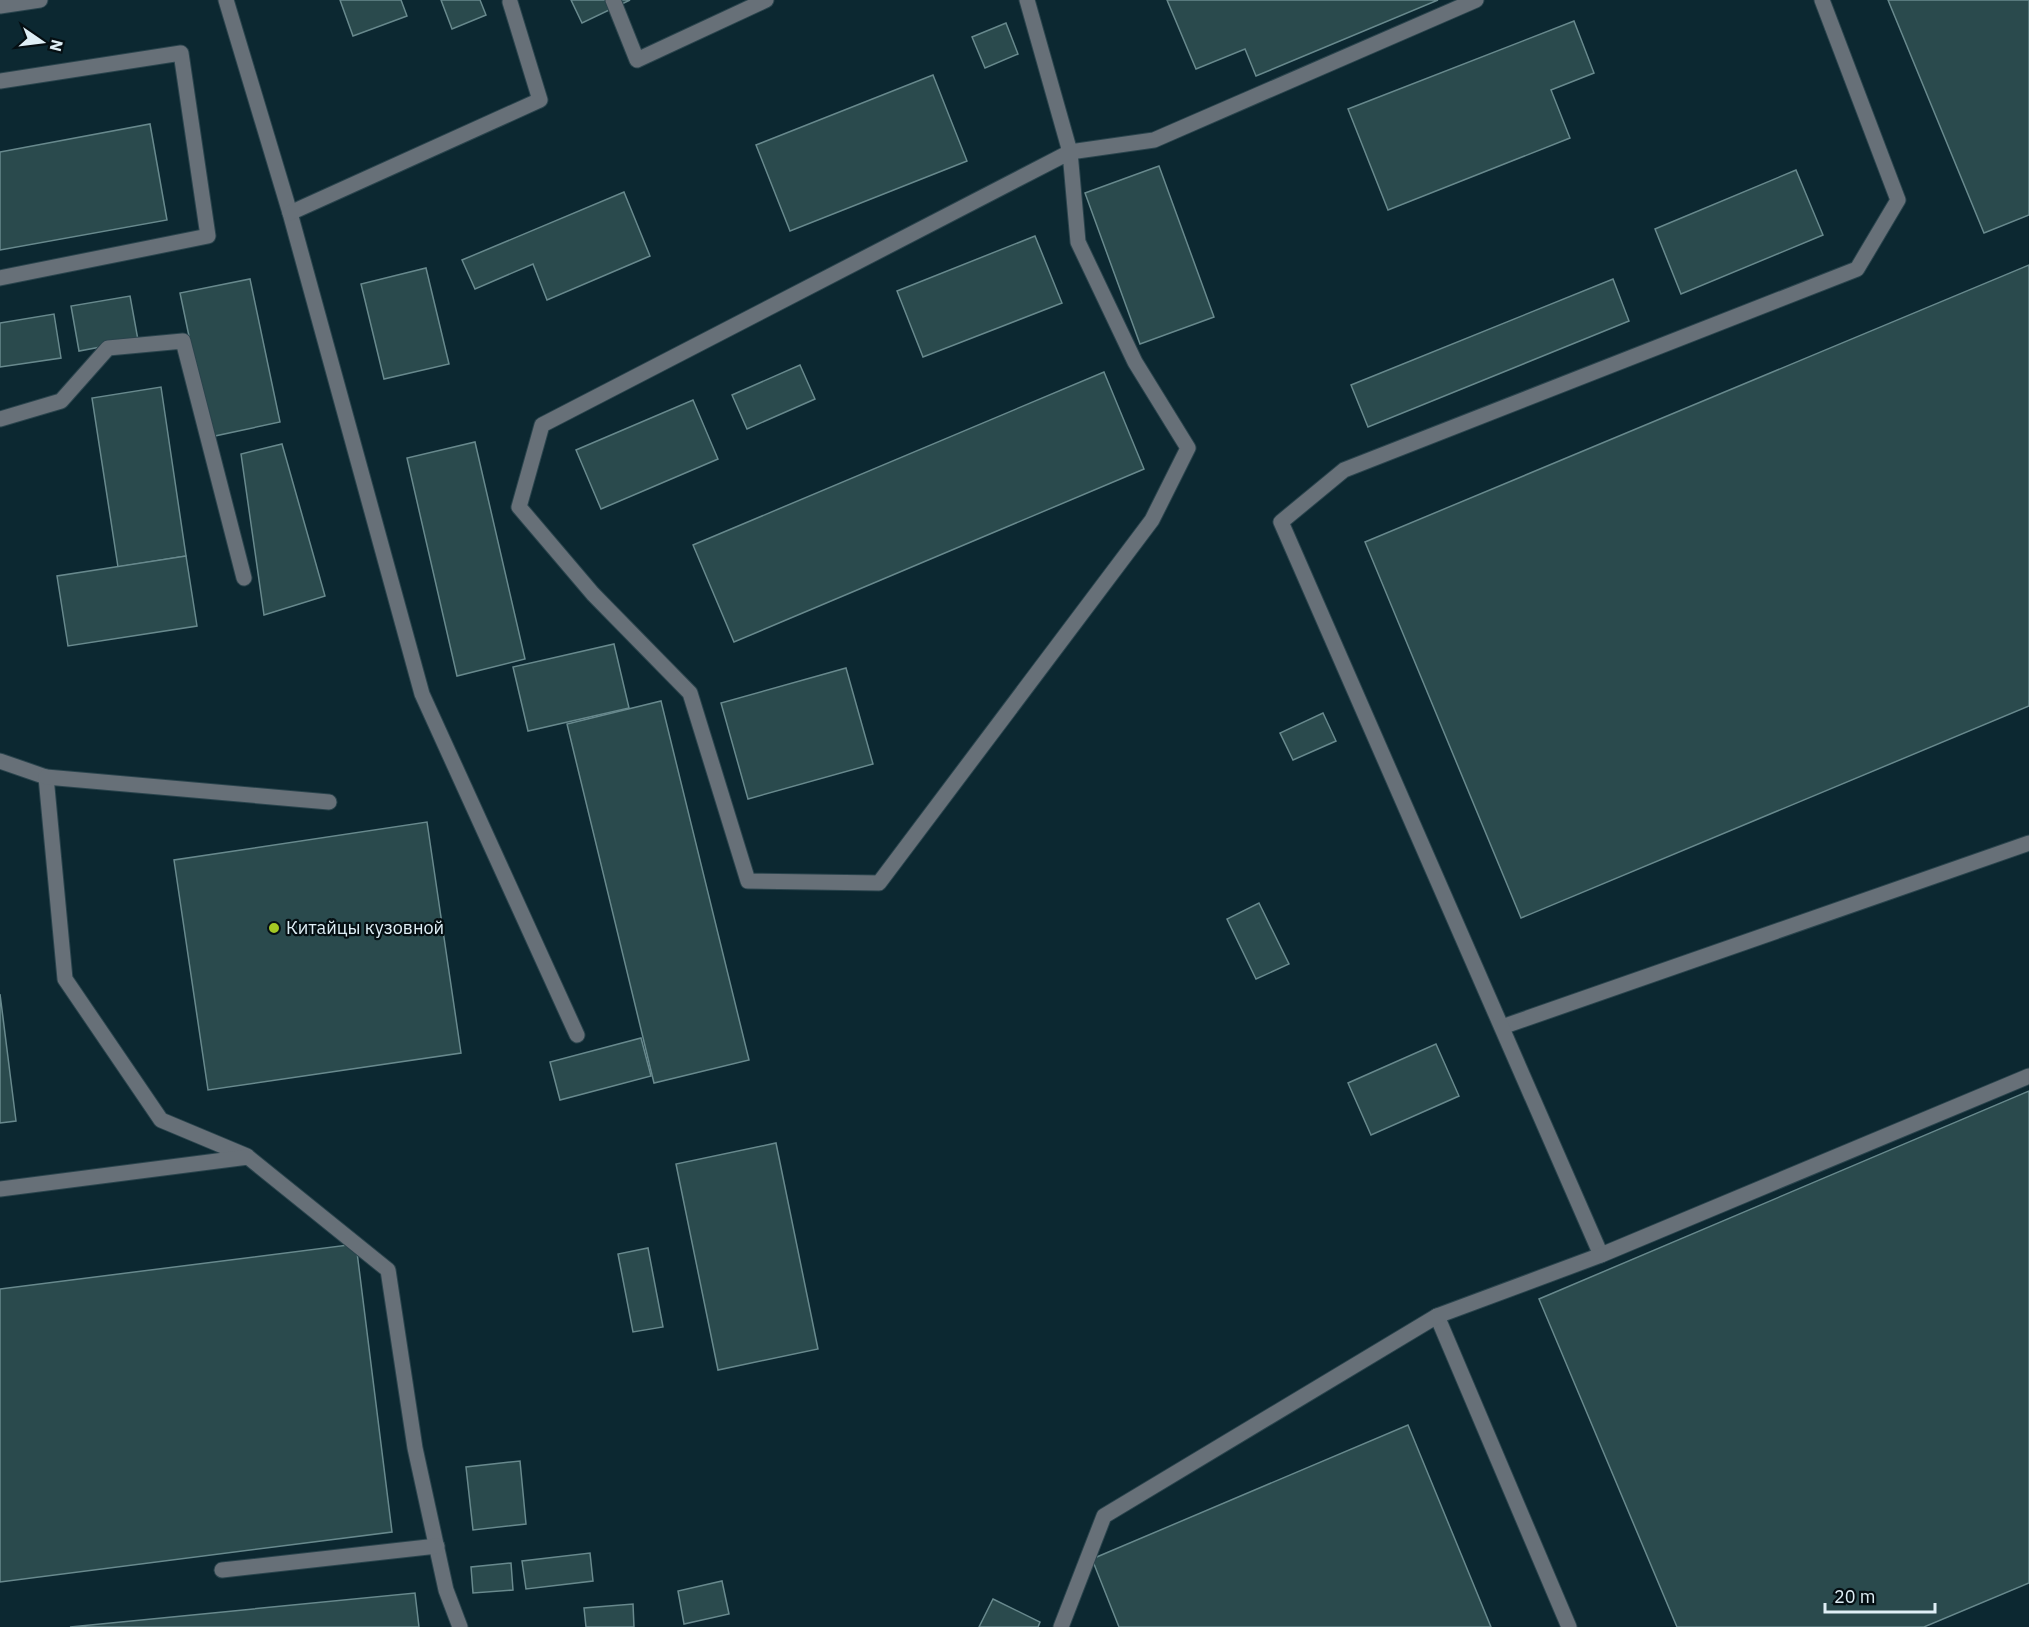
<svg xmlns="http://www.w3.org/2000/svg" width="2029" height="1627" font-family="'IBM Plex Sans',sans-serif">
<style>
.building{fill:#2a4a4d;stroke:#68898d;stroke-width:1.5}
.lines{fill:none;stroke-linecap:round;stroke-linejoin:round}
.minor-casing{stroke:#2a444d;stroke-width:17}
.minor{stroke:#677078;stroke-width:15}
.poi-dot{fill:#a4c824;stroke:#050f13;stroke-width:2}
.labels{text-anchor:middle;stroke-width:4.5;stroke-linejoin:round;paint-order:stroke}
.poi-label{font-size:18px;fill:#dfeff6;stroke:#050f13;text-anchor:start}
</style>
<rect width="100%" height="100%" fill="#0c2831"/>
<g class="building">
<polygon points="340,0 401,0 407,16 353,36"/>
<polygon points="441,0 480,0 486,15 452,29"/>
<polygon points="571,0 630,0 582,23"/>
<polygon points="1167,0 1438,0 1256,76 1245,49 1196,69"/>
<polygon points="1888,0 2029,0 2029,215 1984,233"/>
<polygon points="1574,21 1594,73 1551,90 1570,138 1388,210 1348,109"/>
<polygon points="1006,23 1018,54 985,68 972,37"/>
<polygon points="933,75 967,161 790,231 756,145"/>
<polygon points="150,124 167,220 0,250 0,152"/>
<polygon points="1159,166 1214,317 1140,344 1085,193"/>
<polygon points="1796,170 1823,235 1681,294 1655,229"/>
<polygon points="624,192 650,256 547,300 533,264 475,289 462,260"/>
<polygon points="1035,236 1062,303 923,357 897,291"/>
<polygon points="2029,265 2029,706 1521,918 1365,542"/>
<polygon points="426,268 449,364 384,379 361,284"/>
<polygon points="250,279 280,422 210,437 180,293"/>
<polygon points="1613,279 1629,321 1368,427 1351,385"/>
<polygon points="130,296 138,340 79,351 71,306"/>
<polygon points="54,314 61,358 0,367 0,323"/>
<polygon points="800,365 815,399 747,429 732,395"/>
<polygon points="1104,372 1144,469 734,642 693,545"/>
<polygon points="161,387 186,556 118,567 92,398"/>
<polygon points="693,400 718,459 601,509 576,450"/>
<polygon points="475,442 525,659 457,676 407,458"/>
<polygon points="282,444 325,596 264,615 241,454"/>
<polygon points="186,556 197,626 68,646 57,576"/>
<polygon points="614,644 629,708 528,731 513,667"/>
<polygon points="846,668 873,764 748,799 721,703"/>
<polygon points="661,701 749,1060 654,1083 567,724"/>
<polygon points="1323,713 1336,741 1293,760 1280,733"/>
<polygon points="427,822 461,1053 208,1090 174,860"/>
<polygon points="1259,903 1289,964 1256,979 1227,919"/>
<polygon points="0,994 16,1121 0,1123"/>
<polygon points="641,1038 651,1076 560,1100 550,1062"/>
<polygon points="1436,1044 1459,1096 1371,1135 1348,1083"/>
<polygon points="2029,1091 2029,1583 1924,1627 1677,1627 1539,1299"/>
<polygon points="776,1143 818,1349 718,1370 676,1164"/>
<polygon points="356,1244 392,1532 0,1582 0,1289"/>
<polygon points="648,1248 663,1327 633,1332 618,1254"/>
<polygon points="1408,1425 1491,1627 1119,1627 1092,1559"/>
<polygon points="520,1461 526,1524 473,1530 466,1467"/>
<polygon points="590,1553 593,1581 526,1589 522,1561"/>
<polygon points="511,1563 513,1590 473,1593 471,1567"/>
<polygon points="722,1581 729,1614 684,1624 678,1591"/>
<polygon points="415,1593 419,1627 70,1627"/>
<polygon points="993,1599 1040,1622 1038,1627 979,1627"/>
<polygon points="633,1604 634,1627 586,1627 584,1608"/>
</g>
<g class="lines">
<defs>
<g id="minor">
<polyline points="226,0 290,213 422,694 577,1035"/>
<polyline points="613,0 637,60 766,0"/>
<polyline points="1027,0 1070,152 1078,242 1135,362 1188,448 1152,520 879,883 748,881 690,693 593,594 519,507 542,425 1070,152 1154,140 1476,0"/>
<polyline points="0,6 40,0"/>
<polyline points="0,81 181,53 208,236 0,278"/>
<polyline points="290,213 540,100 510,2"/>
<polyline points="0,419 61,401 108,348 183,341 244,578"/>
<polyline points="0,761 46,777 65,979 161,1120 247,1156"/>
<polyline points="46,777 329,802"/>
<polyline points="1502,1027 2029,843"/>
<polyline points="0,1189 248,1157 388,1270 415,1448 446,1590 460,1627"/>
<polyline points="1601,1255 1281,522 1344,470 1857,269 1898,200 1822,0"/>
<polyline points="1437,1316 1569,1627"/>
<polyline points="222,1570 437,1546"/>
<polyline points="1061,1627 1104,1516 1437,1316 1601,1255 2029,1076"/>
</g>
</defs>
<use href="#minor" class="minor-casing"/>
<use href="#minor" class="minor"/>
</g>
<circle class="poi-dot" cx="274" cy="928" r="6"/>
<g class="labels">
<g class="poi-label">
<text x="286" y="934">Китайцы кузовной</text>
</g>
</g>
<g transform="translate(42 42) rotate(104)" stroke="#050f13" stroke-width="4.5" paint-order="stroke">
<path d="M0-4.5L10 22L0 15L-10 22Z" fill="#dfeff6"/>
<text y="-9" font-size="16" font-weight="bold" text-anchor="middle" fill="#dfeff6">N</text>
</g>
<path d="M1825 1603v9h110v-9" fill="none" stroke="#dfeff6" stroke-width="3"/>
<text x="1834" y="1603" font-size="18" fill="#dfeff6" stroke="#050f13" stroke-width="4.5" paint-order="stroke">20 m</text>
</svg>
